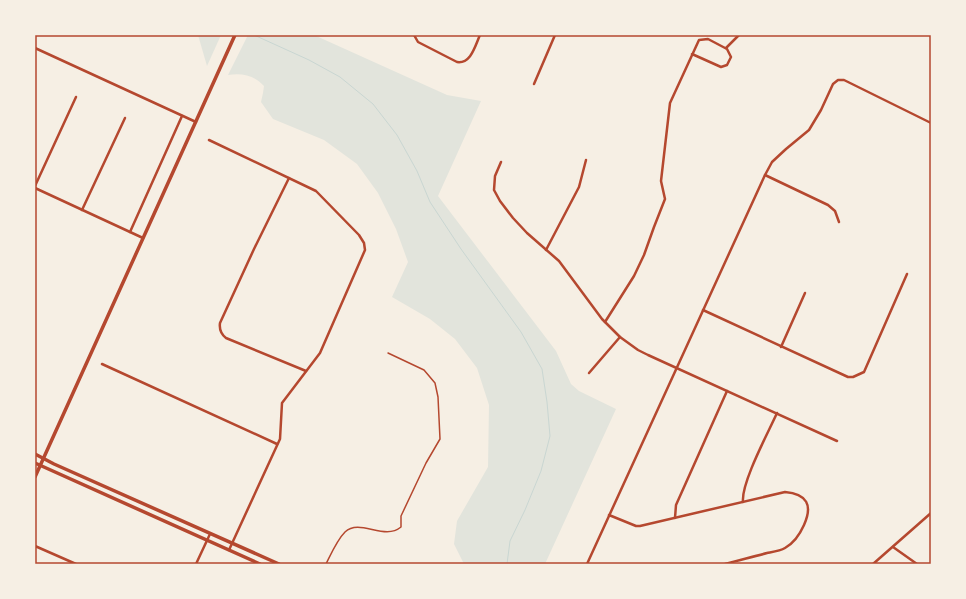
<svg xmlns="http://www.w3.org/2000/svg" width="966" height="599" font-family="'IBM Plex Serif',serif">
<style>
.green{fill:#e2e4dc}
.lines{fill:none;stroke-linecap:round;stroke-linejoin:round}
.stream{stroke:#c9d6d2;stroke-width:1}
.service{stroke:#b5482f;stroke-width:1.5}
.minor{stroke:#b5482f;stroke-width:2.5}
.secondary{stroke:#b5482f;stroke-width:3.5}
.neatline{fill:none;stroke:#b5482f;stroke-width:1.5}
</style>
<rect width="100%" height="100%" fill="#f6efe4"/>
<g class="green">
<polygon points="198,35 221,35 207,66"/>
<path d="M 248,35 L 314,35 L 447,95 L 481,101 L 438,196 L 556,351 L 571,384 L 579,391 L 616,409 L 545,564 L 464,564 L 454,544 L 457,521 L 488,467 L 489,405 L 477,368 L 455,339 L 430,319 L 392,297 L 408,262 L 396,229 L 378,193 L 357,164 L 324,140 L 273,119 L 261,102 L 263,93 L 264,86 C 254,75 242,73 228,75 Z"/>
</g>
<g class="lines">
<polyline class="stream" points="254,35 309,60 340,77 373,104 397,135 417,171 430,202 461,249 521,332 542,369 547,402 550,436 541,471 525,510 510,541 507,564"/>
<path class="service" d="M 326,564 C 331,554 337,540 345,532 C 360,518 384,541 401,527 L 401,516 L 426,463 L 440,439 L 438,397 L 435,383 L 424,370 L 388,353"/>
<g class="minor">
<path d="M 414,35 L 418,42 L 457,62 C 471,64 475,46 480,35"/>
<polyline points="35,48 196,122"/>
<polyline points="726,48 739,35"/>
<polyline points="534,84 555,35"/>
<polyline points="209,140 316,191 359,235 364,243 365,250 320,353 282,403 280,439 229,550"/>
<polyline points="501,162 495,176 494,190 500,201 513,218 527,233 559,261 602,319 620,337 638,350 648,355 837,441"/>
<polyline points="765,175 828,205 835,211 839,222"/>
<path d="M 289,178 L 254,249 L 220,323 C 219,330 221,334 226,338 L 306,371"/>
<polyline points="35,186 76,97"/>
<polyline points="35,188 143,238"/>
<polyline points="82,210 125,118"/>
<polyline points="130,232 182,116"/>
<polyline points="546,250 579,187 586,160"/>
<polyline points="703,310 848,377 853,377 864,372 907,274"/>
<polyline points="605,322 634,276 644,255 654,227 665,199 661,181 670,103 699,40 708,39 727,49 731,57 727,65 721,67 692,54"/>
<polyline points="781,347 805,293"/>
<polyline points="102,364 277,444"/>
<polyline points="589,373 620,337"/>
<path d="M 743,502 C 741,483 768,433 777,413"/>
<path d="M 609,515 L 636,526 L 640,526 L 785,492 C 807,494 813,505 804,525 C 800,534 794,543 785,548 C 780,551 772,552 767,553 C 753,557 739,560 725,564"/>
<polyline points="675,518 676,505 727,391"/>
<polyline points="35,546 76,564"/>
<polyline points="893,547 917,564"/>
<polyline points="196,564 210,534"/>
<polyline points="587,564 765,175 772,162 786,149 809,130 821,110 833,84 838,80 844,80 931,123"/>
<polyline points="873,564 931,513"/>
</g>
<g class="secondary">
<polyline points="35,454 54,464 279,564"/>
<polyline points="35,463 260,564"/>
<polyline points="35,477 235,35"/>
</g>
</g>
<rect width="966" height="599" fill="none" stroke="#f6efe4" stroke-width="72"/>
<rect x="36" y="36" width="894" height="527" class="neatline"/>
</svg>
